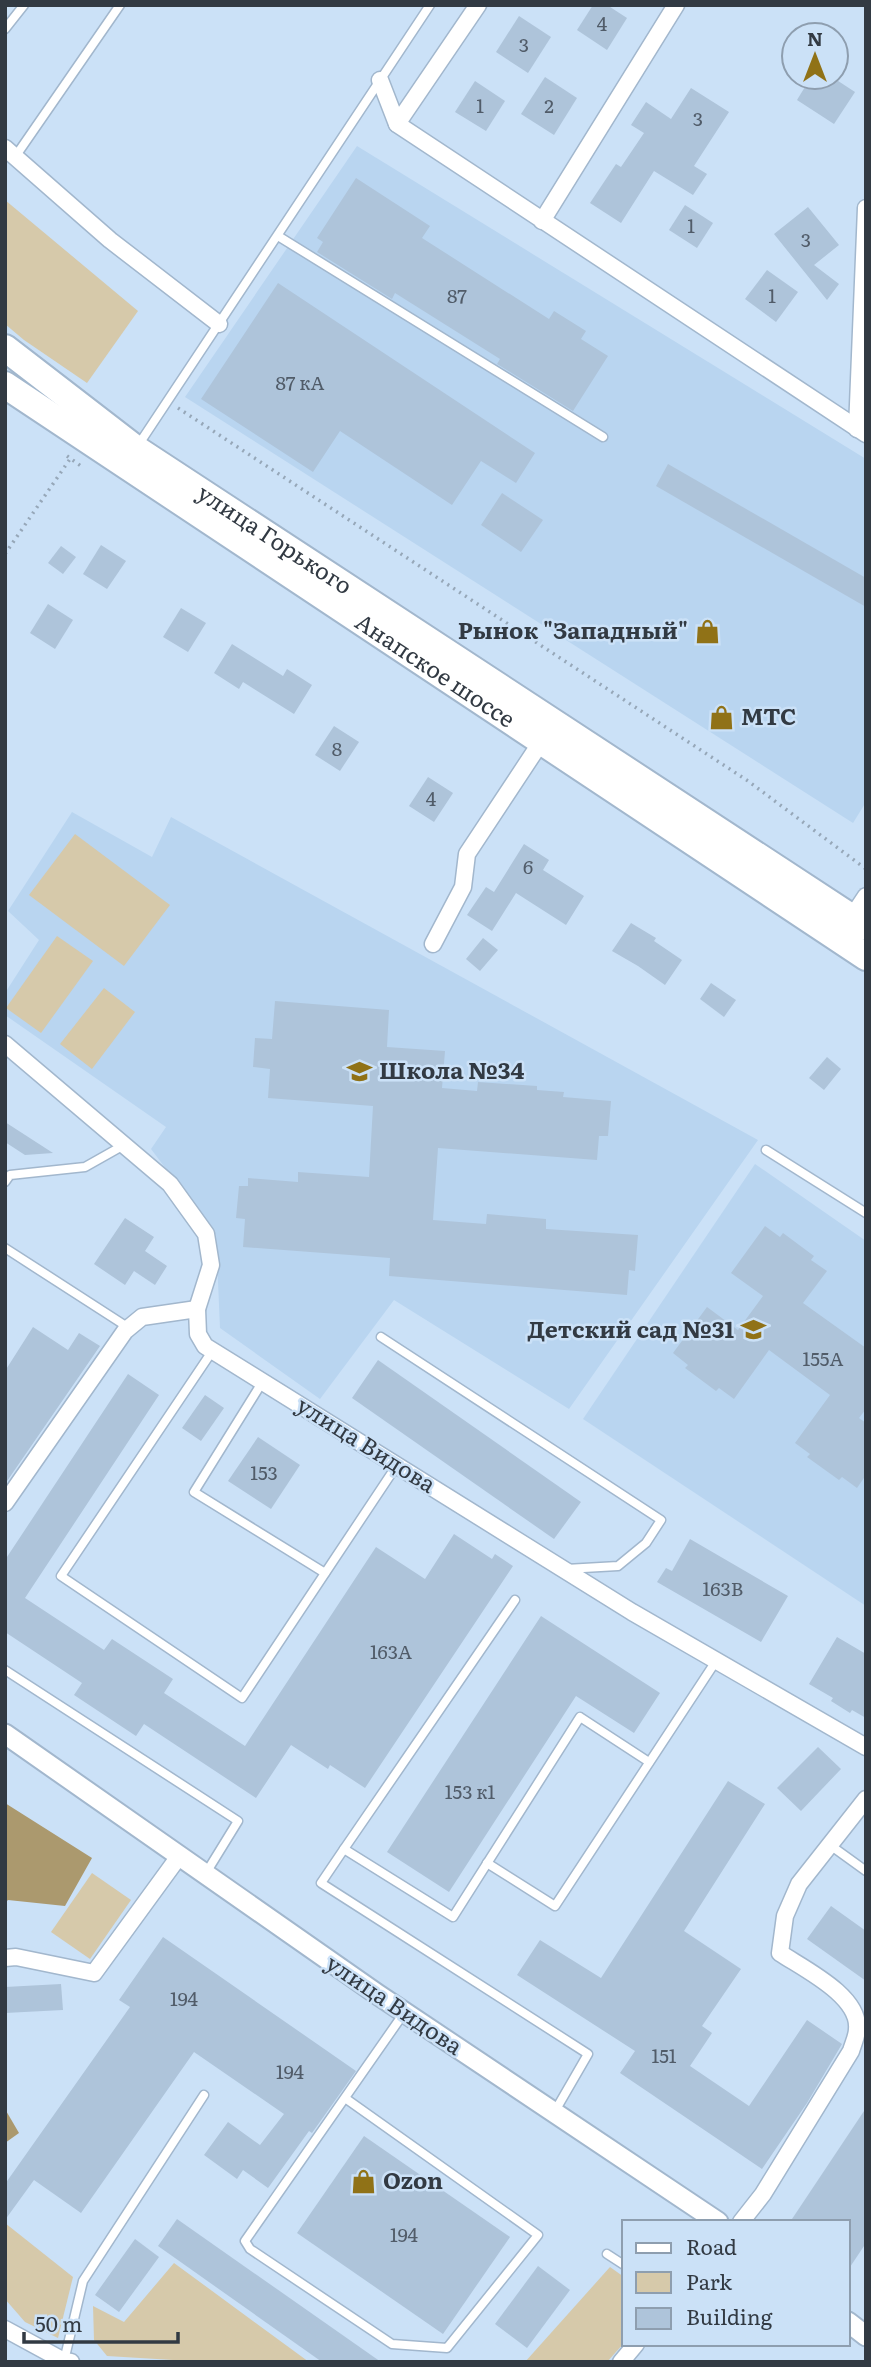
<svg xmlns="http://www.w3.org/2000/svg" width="871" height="2367" font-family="Literata,serif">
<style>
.built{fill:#b9d5f0}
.green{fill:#d6c9aa}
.forest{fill:#ab996e}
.building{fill:#aec4da}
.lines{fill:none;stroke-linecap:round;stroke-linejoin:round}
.service-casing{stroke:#a2b7cd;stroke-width:11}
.minor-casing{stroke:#a2b7cd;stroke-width:19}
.tertiary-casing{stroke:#a2b7cd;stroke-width:23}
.trunk-casing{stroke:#a2b7cd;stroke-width:30}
.path{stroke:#96a7b8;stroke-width:3.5;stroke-dasharray:2 5;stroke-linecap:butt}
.service{stroke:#fff;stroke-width:8}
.minor{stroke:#fff;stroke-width:16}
.tertiary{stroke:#fff;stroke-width:19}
.trunk{stroke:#fff;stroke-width:26}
.labels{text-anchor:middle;stroke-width:5;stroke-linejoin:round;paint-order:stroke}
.number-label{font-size:19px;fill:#515c69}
.street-label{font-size:23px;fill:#323a43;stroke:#cbe1f7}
.poi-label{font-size:23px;font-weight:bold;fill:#323a43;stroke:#cbe1f7;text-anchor:start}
</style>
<rect width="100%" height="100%" fill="#cbe1f7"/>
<g class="built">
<polygon points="357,146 866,459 866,802 853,823 185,397"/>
<polygon points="72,812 152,857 171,817 758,1140 569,1409 394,1300 320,1399 220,1328 216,1235 151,1149 166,1127 5,1015 5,993 39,940 8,911"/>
<polygon points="755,1164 866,1241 866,1606 583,1419"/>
</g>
<g class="green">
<polygon points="5,200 138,311 87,383 24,340 5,324"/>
<polygon points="75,834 170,905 124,966 29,895"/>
<polygon points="57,936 93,961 41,1033 6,1008"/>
<polygon points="104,988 135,1012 92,1069 60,1044"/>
<polygon points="92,1873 131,1900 90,1959 51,1932"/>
<polygon points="5,2223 73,2277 58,2338 25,2322 5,2299"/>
<polygon points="174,2263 309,2362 206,2362 107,2356 94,2340 93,2306 124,2322"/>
<polygon points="610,2267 624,2277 624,2343 607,2362 525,2362"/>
</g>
<g class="forest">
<polygon points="5,1803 92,1858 65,1906 8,1900 5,1903"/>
<polygon points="5,2109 19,2133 5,2143"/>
</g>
<g class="building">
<polygon points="593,5 607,5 627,18 607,50 577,30"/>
<polygon points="519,16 551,37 528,73 496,52"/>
<polygon points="545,77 577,98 554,135 521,114"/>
<polygon points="811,77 832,77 855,92 834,124 797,100"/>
<polygon points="475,81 505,101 486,131 455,112"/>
<polygon points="691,88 729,112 694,166 707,174 693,195 654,171 621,223 590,203 616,164 621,167 644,133 631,125 646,102 671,119"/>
<polygon points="356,178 430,226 422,238 549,319 554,311 586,331 581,339 608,356 573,411 497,364 500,359 395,293 392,299 317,252 323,242 317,238"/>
<polygon points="685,205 713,223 697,248 669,230"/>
<polygon points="808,207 839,245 814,265 839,284 827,300 774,234"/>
<polygon points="767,270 798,292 776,322 745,299"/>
<polygon points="278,283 535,453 516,483 481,461 452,505 340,431 313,472 201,399"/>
<polygon points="668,464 866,578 866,607 656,486"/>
<polygon points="502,493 543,520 521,552 481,525"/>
<polygon points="101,545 126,561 107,589 83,574"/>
<polygon points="61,546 76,557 63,574 48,563"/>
<polygon points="48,604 73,620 55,649 30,633"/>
<polygon points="181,608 206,623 188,652 163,637"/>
<polygon points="232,644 283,676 287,669 312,685 294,714 243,682 239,689 214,673"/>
<polygon points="334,726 359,742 340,771 315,755"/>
<polygon points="428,777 453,793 434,822 409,806"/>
<polygon points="524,844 549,860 543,870 584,896 566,925 516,893 492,931 467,915 486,887 494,892"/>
<polygon points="631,923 656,938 654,941 682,960 665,985 638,966 612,951"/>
<polygon points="483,938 498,950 480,971 466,959"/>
<polygon points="711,983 736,1000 724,1017 700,999"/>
<polygon points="275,1001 389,1010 387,1047 445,1051 442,1088 477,1091 478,1082 537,1086 537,1090 564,1092 563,1097 611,1101 608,1136 599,1136 597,1160 438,1148 433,1220 486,1224 487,1214 546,1219 546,1229 638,1235 635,1271 629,1270 627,1295 389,1276 390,1258 243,1247 245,1219 236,1218 239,1186 248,1186 248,1178 298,1182 298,1172 369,1177 373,1106 268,1098 270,1069 253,1067 255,1038 272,1039"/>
<polygon points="827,1057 841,1069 824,1090 809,1078"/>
<polygon points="5,1122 53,1153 25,1155 5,1142"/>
<polygon points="125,1218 154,1237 145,1251 167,1266 155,1285 134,1271 125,1285 94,1264"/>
<polygon points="765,1226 780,1237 783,1233 814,1256 811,1260 827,1271 803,1303 866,1348 866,1409 859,1418 866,1423 866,1475 857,1488 842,1477 839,1480 807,1457 810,1454 795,1443 830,1395 769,1350 734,1399 719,1388 716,1391 685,1368 688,1365 673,1353 707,1307 738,1330 763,1296 731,1273"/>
<polygon points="33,1327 68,1350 79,1333 100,1346 5,1484 5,1371"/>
<polygon points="378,1360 581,1502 554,1539 352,1398"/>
<polygon points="128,1374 159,1395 25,1598 104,1650 112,1639 173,1679 164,1693 245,1746 376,1547 425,1579 454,1534 492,1559 495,1554 513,1566 365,1788 330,1765 328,1769 291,1745 256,1798 144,1724 136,1736 74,1695 82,1683 5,1632 5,1560"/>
<polygon points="205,1395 224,1408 201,1441 182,1428"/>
<polygon points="258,1437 300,1465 271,1509 228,1481"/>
<polygon points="690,1539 788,1596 761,1642 657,1582 666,1568 672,1571"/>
<polygon points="541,1616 660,1693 634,1733 576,1696 449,1892 387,1852"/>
<polygon points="837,1637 866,1654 866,1718 852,1710 850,1713 831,1701 833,1698 809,1684"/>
<polygon points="818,1747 841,1769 801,1811 777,1788"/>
<polygon points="728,1781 765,1804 684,1931 741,1969 702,2026 712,2033 690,2066 749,2106 807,2020 842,2044 807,2103 762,2169 620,2073 635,2051 517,1975 540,1940 601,1978"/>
<polygon points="831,1906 866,1931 866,1981 807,1939"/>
<polygon points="163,1937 356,2071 312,2133 309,2131 268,2188 243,2170 237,2179 204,2155 228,2122 260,2145 284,2114 194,2052 81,2213 34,2180 5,2220 5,2184 130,2007 119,2000"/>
<polygon points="61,1984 63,2010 5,2013 5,1987"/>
<polygon points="866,2108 866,2243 848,2270 848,2222 790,2222"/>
<polygon points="364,2136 510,2237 443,2334 297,2233"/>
<polygon points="177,2219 381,2362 322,2362 158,2246"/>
<polygon points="135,2239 159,2257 119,2312 95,2295"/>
<polygon points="538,2266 570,2290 527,2348 495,2324"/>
</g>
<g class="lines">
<defs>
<g id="service">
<polyline points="5,29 24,5"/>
<polyline points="15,157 120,5"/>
<polyline points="278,236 603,437"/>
<polyline points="137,447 430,5"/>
<polyline points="766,1150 866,1213"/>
<polyline points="5,1182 10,1175 85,1167 124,1145"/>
<polyline points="5,1248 129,1328"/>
<polyline points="381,1337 661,1520 646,1543 618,1566 566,1569"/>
<polyline points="213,1350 61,1576 242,1698 397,1465"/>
<polyline points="263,1381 194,1492 325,1573"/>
<polyline points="515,1600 344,1849 453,1917 580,1717 649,1762"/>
<polyline points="5,1670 238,1821 206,1873"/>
<polyline points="830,1845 866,1871"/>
<polyline points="344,1849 321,1883 588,2054 555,2111"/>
<polyline points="487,1863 555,1906 716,1661"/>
<polyline points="345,2098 538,2235 447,2348 392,2344 250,2249 245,2241 404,2013"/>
<polyline points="607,2254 624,2265"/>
<polyline points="64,2361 83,2281 204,2095"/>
</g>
<g id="minor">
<polyline points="380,80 397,124 866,434"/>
<polyline points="397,124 478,5"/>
<polyline points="5,148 110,240 219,324"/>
<polyline points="542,221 676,5"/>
<polyline points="857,429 866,208"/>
<polyline points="852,917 866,896"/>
<polyline points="433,944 463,887 467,854 545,736"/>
<polyline points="5,1044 170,1184 206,1234 211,1265 197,1309 198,1334 205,1346 632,1612 866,1747"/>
<polyline points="5,1503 125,1331 142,1317 197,1309"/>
<polyline points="5,1958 16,1957 94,1973 180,1855"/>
<path d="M 741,2222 L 763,2194 L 851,2051 C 853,2044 857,2036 857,2029 C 860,1996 804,1969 780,1953 L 785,1916 L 799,1884 L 866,1799"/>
<polyline points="5,2329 64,2361 71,2362"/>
<polyline points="621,2362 636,2344"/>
</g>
<g id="tertiary">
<polyline points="5,1734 377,1994 718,2222"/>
<polyline points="848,2322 866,2336"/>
</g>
<g id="trunk">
<path id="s1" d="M 5,348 L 136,449 L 866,927"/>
<path id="s2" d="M 5,385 L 866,957"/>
</g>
</defs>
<use href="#service" class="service-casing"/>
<use href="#minor" class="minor-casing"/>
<use href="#tertiary" class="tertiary-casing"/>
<use href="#trunk" class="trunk-casing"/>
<g class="path">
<polyline points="178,408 748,781 866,869"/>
<polyline points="67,456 81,466"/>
<polyline points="5,554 70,459"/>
</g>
<use href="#service" class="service"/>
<use href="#minor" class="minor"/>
<use href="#tertiary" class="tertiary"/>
<use href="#trunk" class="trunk"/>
</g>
<defs>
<symbol id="shop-bare" viewBox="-9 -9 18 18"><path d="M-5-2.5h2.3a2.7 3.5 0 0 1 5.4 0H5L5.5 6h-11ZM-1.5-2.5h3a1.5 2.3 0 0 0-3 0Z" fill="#907217" stroke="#cbe1f7" stroke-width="2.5" paint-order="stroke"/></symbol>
<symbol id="school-bare" viewBox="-9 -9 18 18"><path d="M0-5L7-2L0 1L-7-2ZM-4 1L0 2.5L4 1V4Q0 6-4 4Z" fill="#907217" stroke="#cbe1f7" stroke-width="2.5" paint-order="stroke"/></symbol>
</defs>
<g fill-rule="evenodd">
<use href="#shop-bare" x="690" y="614" width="35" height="35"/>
<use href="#shop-bare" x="704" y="700" width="35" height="35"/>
<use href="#school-bare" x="342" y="1054" width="35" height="35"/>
<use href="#school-bare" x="736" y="1312" width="35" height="35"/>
<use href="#shop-bare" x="346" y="2164" width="35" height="35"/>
</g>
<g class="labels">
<g class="number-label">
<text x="602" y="31">4</text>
<text x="524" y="52">3</text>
<text x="480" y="113">1</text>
<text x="549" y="113">2</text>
<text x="698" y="126">3</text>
<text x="691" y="233">1</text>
<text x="806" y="247">3</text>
<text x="457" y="303">87</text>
<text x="772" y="303">1</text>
<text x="300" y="390">87 кА</text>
<text x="337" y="756">8</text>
<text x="431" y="806">4</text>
<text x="528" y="874">6</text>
<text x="823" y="1366">155А</text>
<text x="264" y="1480">153</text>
<text x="723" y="1596">163В</text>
<text x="391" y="1659">163А</text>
<text x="470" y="1799">153 к1</text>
<text x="184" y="2006">194</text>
<text x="664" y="2063">151</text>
<text x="290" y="2079">194</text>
<text x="404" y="2242">194</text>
</g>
<g class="street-label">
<text dy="8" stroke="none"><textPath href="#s1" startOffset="331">улица Горького</textPath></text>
<text dy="8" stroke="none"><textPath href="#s2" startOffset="516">Анапское шоссе</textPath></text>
<text transform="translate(366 1445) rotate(32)" y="8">улица Видова</text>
<text transform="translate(394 2005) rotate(34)" y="8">улица Видова</text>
</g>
<g class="poi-label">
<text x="688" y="639" text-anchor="end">Рынок "Западный"</text>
<text x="741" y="725">МТС</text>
<text x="379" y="1079">Школа №34</text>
<text x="734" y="1338" text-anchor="end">Детский сад №31</text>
<text x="383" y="2189">Ozon</text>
</g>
</g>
<rect width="871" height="2367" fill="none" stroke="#323a43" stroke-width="14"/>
<rect x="622" y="2220" width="228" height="126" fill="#cbe1f7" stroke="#8e9eaf" stroke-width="2"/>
<rect x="636" y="2243" width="35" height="10" fill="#ffffff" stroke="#8e9eaf" stroke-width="2"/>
<text x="686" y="2255" font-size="21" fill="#323a43">Road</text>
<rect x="636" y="2272" width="35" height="21" fill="#d6c9aa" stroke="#8e9eaf" stroke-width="2"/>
<text x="686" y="2290" font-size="21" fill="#323a43">Park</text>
<rect x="636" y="2308" width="35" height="21" fill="#aec4da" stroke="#8e9eaf" stroke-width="2"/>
<text x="686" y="2325" font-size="21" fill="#323a43">Building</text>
<g transform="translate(815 56)"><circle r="33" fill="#cbe1f7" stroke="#8e9eaf" stroke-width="2"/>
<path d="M0-5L12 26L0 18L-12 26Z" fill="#907217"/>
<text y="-10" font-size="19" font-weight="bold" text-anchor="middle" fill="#323a43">N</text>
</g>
<path d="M24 2332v10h154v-10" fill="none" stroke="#323a43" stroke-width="3.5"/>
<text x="35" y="2332" font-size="21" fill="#323a43" stroke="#cbe1f7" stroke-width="5" paint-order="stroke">50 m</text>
</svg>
